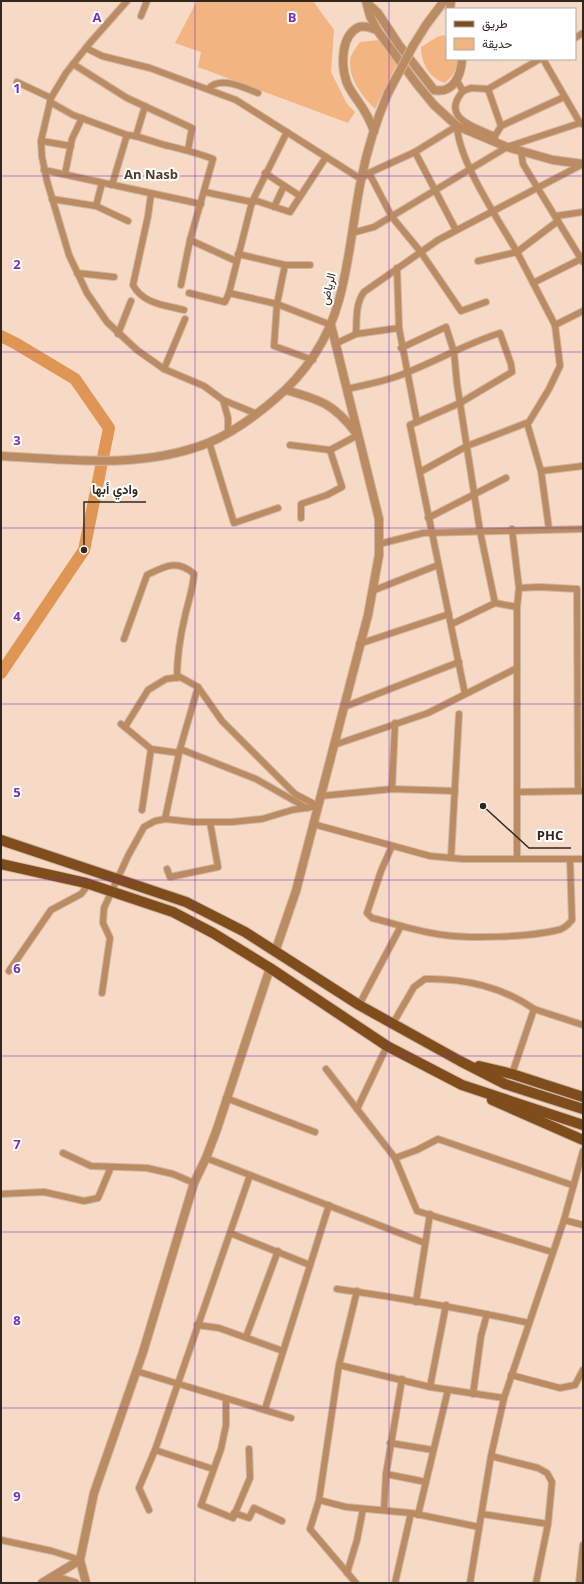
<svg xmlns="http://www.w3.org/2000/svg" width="584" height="1584" font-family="'Open Sans',Vazirmatn,sans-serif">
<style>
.green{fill:#f2b480}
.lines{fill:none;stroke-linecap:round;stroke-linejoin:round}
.river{stroke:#df9654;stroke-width:12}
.minor-casing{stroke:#cfb6a4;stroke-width:8}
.tertiary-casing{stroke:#cfb6a4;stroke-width:10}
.primary-casing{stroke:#cfb6a4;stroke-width:12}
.minor{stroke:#bb8b62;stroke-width:6}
.tertiary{stroke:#bb8b62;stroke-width:8}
.primary{stroke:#7f4d1c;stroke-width:10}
.tertiary-bridge-casing{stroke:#cfb6a4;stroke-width:10;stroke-linecap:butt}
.tertiary-bridge{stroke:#bb8b62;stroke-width:8}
.grid{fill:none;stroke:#7b2cbf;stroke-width:1;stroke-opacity:0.55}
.labels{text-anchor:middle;stroke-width:4;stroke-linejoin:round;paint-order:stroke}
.street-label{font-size:12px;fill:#31271e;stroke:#fff}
.neighbourhood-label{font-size:13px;font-weight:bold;fill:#503a28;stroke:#fff}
.grid-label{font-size:13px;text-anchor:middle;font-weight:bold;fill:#7b2cbf;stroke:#fff;stroke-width:4;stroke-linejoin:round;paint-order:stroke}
.leader{fill:none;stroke:#31271e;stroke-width:1.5}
.callout-dot{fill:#31271e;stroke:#fff;stroke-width:1.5}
.callout-label{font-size:13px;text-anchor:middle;font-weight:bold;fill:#31271e;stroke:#fff;stroke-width:4;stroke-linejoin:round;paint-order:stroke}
</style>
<rect width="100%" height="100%" fill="#f6dac5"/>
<g class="green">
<polygon points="197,1 313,1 334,30 331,72 347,104 355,112 348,123 198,67 201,52 175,43"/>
<path d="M 444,35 L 447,39 L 447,59 L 457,59 C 458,68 452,77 445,83 C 429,78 421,63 421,47 L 437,37 Z"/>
<path d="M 379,40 L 397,64 L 375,109 C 362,96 346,76 351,56 C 353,52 357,46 360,42 Z"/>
</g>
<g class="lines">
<polyline class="river" points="1,336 15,343 75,379 109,428 84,550 1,673"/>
<defs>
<g id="minor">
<polyline points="127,1 89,44 66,73 51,98 41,141 42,157 47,181 69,255 87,293 107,322 137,350 164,369 204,386 223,400"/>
<polyline points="141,16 147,1"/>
<polyline points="575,38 583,33"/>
<path d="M 86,48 L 102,56 L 150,68 L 236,100 L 361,179 L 369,173 L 415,152 L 457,126 C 459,162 498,219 517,252 L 558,221"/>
<polyline points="543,59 580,123 582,124"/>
<polyline points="73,64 127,98 192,128 188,150"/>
<polyline points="457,81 463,91 471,88 488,89 540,59"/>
<polyline points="17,82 51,98"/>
<path d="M 208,89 C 220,75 244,88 258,93"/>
<polyline points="488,89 501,126 495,136 495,139"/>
<path d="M 463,91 C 440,118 474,127 495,136"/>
<path d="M 50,102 L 73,115 L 127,135 C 142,136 154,143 169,146 C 184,150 198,153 213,159 L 190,240 L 181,285"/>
<polyline points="501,126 564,97"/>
<polyline points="136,136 145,106"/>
<polyline points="41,141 71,146"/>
<polyline points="521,151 523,164 583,262"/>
<polyline points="415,152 456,230"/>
<polyline points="44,170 201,204"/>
<polyline points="265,173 300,196"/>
<polyline points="369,173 392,217 420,251 461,311 486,302"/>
<polyline points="65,174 72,139 82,118"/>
<polyline points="112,185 127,135"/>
<polyline points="205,192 252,202 287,132"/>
<path d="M 151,194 L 148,216 L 133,285 C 143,304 165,305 184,310"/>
<polyline points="52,199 96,206 128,221"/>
<polyline points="96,206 102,183"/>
<polyline points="274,207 284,186"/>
<polyline points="556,216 583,212"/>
<polyline points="352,233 374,227 507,147 580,123"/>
<polyline points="190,240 236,261"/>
<polyline points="238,254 285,265 310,265"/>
<polyline points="285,265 277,304 274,346 313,360"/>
<polyline points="397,268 399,328 417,422"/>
<polyline points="77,273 114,277"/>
<polyline points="533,283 581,259"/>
<polyline points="189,293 225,302 229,293 277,304 331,325"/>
<polyline points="229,293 252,202 257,201 290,212 326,157"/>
<polyline points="555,325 583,311"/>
<polyline points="118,334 131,301"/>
<path d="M 356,334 C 357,320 355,304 364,292 L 438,240 L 583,164"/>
<polyline points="335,344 356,334 399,328"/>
<polyline points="401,348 446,327 454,352 457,384 480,531 495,603"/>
<polyline points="164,369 185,319"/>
<path d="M 347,389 C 364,385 382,382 398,376 C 433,363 465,344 500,333 L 511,364 L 512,372 L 460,403 L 410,425 L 465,694"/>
<polyline points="527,423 541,471 549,529"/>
<polyline points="228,433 228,418 223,400 257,414"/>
<polyline points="209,442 234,523 278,508"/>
<polyline points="290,445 330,450 358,435"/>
<polyline points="541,471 583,466"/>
<polyline points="420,472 467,446 529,422 549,389 560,366 555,325 517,252 478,261"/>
<polyline points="301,518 301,504 327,495 342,487 330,450"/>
<polyline points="428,518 506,478"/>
<polyline points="512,529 519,588 517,607 517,859"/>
<polyline points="379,544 423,533 583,529"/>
<polyline points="519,588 539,587 577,589 578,791"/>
<polyline points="372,591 438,565"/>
<polyline points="452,624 495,603 517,607"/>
<path d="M 124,639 L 147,575 C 165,566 177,559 194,574 C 193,589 188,602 185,616 C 180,637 177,657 177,678"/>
<polyline points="359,644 449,614"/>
<polyline points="344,707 459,662"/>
<polyline points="121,724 151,749 179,753"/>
<polyline points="125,727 148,690 166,679 180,677 198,687 222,721 295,794 318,806"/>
<polyline points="334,745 428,713 517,668"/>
<polyline points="180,749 256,779 307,808"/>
<polyline points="392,789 395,723"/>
<polyline points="518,792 583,791"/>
<polyline points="321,796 392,789 455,791"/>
<polyline points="142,810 151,749"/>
<polyline points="165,819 180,749 198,687"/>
<polyline points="313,824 430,856 463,859 583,859"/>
<path d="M 392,846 L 381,871 L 367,913 L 372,918 C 396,924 419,932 444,935 C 472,939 530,937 558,930 C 564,929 568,925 572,920 L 570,859"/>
<polyline points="451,858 459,714"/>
<polyline points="167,869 170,877 218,867 210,822"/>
<polyline points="9,971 51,910 81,894 85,889 86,883"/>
<polyline points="102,993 110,938 103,923 104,908 128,856 144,827 155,821 165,819 193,822 232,822 262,819 292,810 318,806"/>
<polyline points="359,1005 401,926"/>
<polyline points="534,1009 583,1025"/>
<path d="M 392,1025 L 414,987 L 425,979 C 463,978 503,987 534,1009 L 512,1074"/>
<polyline points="326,1069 395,1158 417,1211 552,1252"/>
<polyline points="226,1098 315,1132"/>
<polyline points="357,1109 387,1046"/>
<polyline points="63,1153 91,1166 147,1168 173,1174 194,1183"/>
<polyline points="206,1158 425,1243"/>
<polyline points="395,1158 417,1150 438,1139 572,1185"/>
<polyline points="1,1194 44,1192 84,1201 98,1198 111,1167"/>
<polyline points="564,1220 583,1225"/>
<polyline points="230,1233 310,1265"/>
<path d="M 337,1289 C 402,1298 465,1309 529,1323"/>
<polyline points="416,1302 430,1214"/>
<polyline points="197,1325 219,1328 283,1351"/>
<polyline points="246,1337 278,1251"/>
<polyline points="339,1365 430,1387 504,1398"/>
<polyline points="136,1371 291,1418"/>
<polyline points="511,1375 560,1388 575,1385 583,1370"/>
<polyline points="430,1387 446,1305"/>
<polyline points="473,1394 481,1336 487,1314"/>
<polyline points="226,1399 226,1425 221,1449 201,1505 233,1518 250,1478 249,1449"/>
<polyline points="265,1409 329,1205"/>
<polyline points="390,1443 433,1450"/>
<polyline points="155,1450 213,1469"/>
<polyline points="491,1456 538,1468 547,1473 552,1482 548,1524 536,1583"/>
<polyline points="386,1474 426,1482"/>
<polyline points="319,1500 346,1507 411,1513 479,1527"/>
<polyline points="149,1510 139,1488 155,1450 250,1175"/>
<polyline points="384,1510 386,1474 402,1379"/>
<polyline points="234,1513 249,1518 254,1508 282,1521"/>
<polyline points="482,1514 548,1524"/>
<polyline points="418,1515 448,1390"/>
<polyline points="1,1540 52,1551 80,1560"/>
<polyline points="347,1573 357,1540 363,1509"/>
<polyline points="356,1583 310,1529 319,1500 339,1365 357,1291"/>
<polyline points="395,1583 411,1513"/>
<polyline points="470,1583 491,1456 504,1398 564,1220 583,1151"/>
<polyline points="579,1583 583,1545"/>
</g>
<g id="tertiary">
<polyline points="366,1 370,16 377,30 416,83 434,105 457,126 507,147 553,160 583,164"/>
<path d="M 368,4 L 378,13 L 399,45 L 434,90 C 453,94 461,76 462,59"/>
<polyline points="450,9 451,1"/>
<polyline points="413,46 426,25 444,1"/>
<path d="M 374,131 C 370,120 365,111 358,101 C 354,95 348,88 346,80 C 341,64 341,35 359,27 C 365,25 372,28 377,30"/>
<path d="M 286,390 C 321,400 334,404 356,433"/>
<path d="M 1,456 C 70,460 143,469 208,443 C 232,433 254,417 274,400 C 306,373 328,340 339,300 C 350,261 353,219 361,180 C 367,150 376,121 388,93"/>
<polyline points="275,952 296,891 368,615 379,555 379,519 331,325"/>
<polyline points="48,1581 61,1579 75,1583"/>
<polyline points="42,1583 80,1560"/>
<polyline points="86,1583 80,1560 94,1493 143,1352 194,1183 206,1158 217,1129 270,968"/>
</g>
<g id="primary">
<polyline points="1,840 186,902 245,932 359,1005 460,1061 505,1084 583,1109"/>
<polyline points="1,864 86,883 173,912 213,933 270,968 387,1046 462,1085 583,1125"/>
<polyline points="479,1066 512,1074 583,1097"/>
<polyline points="492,1100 583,1140"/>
</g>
</defs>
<use href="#minor" class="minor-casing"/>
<use href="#tertiary" class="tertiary-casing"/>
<use href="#primary" class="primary-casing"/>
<use href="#minor" class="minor"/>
<use href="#tertiary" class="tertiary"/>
<use href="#primary" class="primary"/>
<defs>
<polyline id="tertiary-bridge" points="388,93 413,46"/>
</defs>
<use href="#tertiary-bridge" class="tertiary-bridge-casing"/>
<use href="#tertiary-bridge" class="tertiary-bridge"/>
</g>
<path class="grid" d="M 195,1 L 195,1583M 389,1 L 389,1583M 1,176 L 583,176M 1,352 L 583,352M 1,528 L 583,528M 1,704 L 583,704M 1,880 L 583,880M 1,1056 L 583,1056M 1,1232 L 583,1232M 1,1408 L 583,1408"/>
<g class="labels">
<g class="street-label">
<text transform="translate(328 289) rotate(-77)" y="4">الرياض</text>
</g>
<g class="neighbourhood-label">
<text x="151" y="179">An Nasb</text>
</g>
</g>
<g class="grid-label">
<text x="97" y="22">A</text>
<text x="292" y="22">B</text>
<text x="17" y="93">1</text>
<text x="17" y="269">2</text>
<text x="17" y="445">3</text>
<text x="17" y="621">4</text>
<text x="17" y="797">5</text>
<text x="17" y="973">6</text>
<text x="17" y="1149">7</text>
<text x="17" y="1325">8</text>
<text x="17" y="1501">9</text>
</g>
<path class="leader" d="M84 550L84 502H146M483 806L529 848H571"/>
<g class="callout-dot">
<circle cx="84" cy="550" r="4"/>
<circle cx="483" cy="806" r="4"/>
</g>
<g class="callout-label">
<text x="115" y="494">وادي أبها</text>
<text x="550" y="840">PHC</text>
</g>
<rect width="584" height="1584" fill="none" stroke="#31271e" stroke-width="4"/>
<rect x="446" y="8" width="130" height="52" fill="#ffffff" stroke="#ada9a5"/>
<rect x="454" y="21" width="20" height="6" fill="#7f4d1c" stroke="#ada9a5"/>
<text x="482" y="28" font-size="12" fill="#31271e">طريق</text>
<rect x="454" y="38" width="20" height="12" fill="#f2b480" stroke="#ada9a5"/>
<text x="482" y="48" font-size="12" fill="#31271e">حديقة</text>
</svg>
